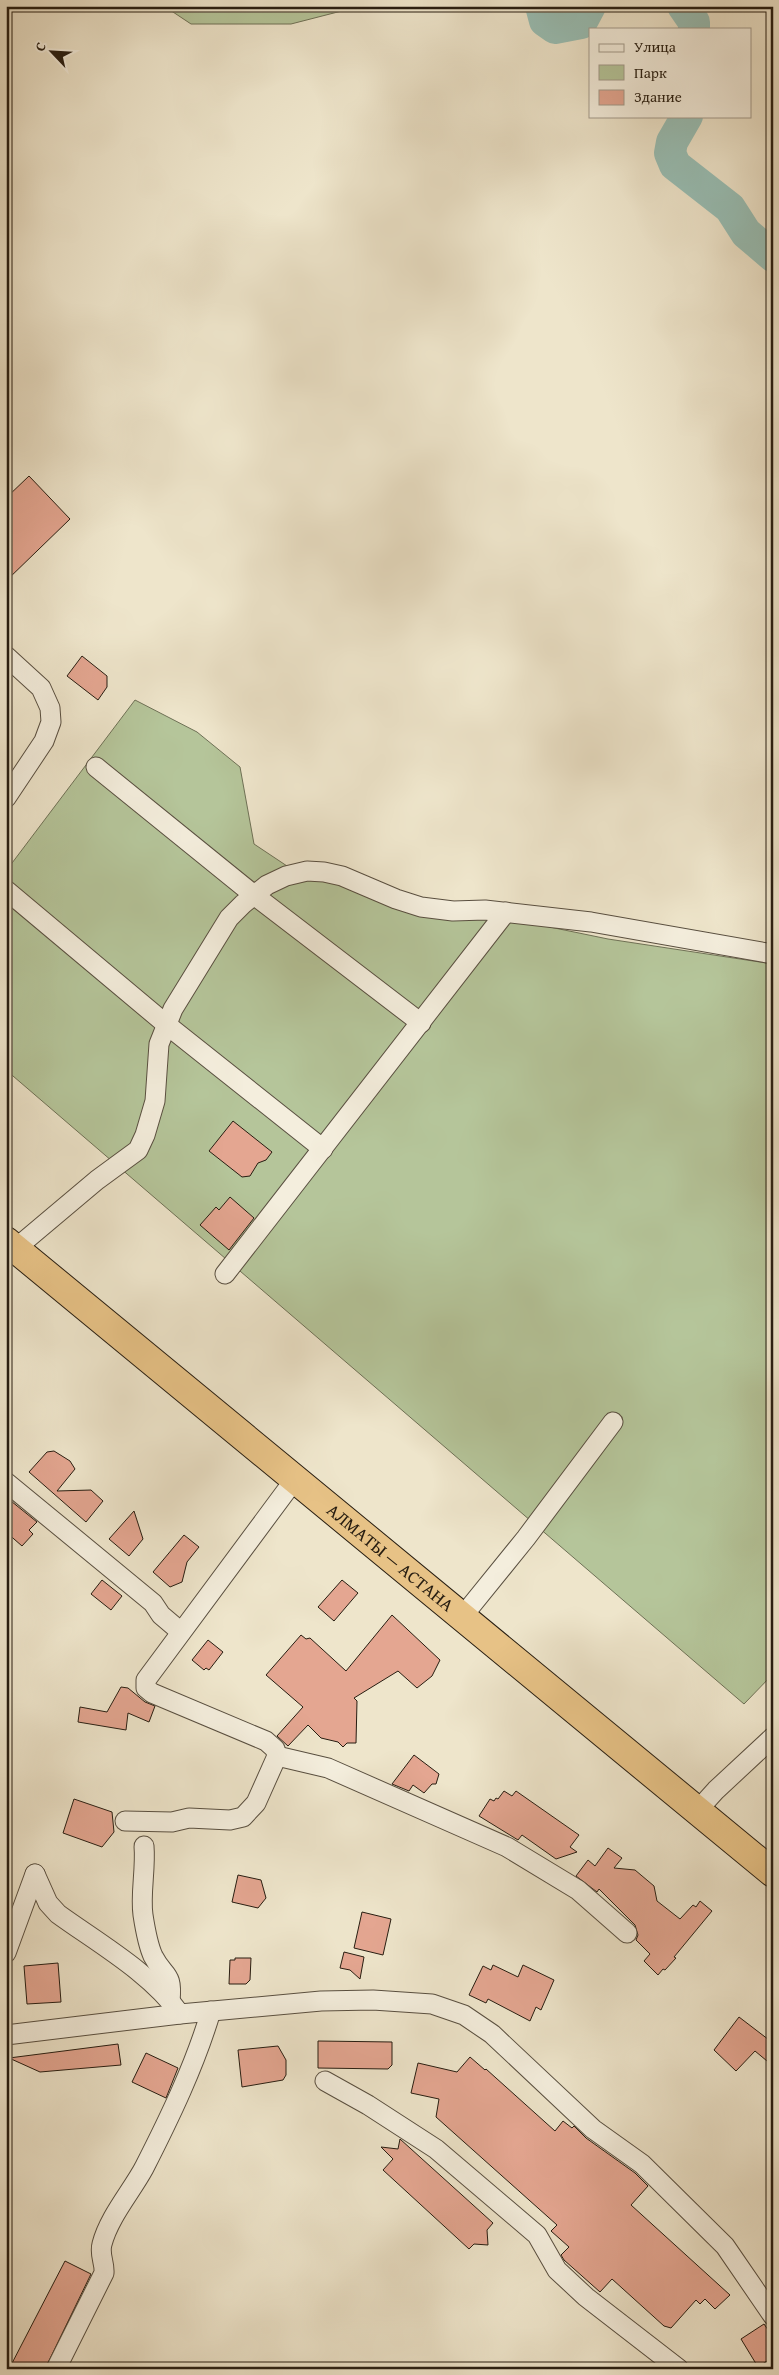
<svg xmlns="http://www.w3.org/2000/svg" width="779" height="2375" font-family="'Gentium Book Plus',serif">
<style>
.green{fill:#b5c59a;stroke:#6e7156}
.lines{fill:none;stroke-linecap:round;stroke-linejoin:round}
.river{stroke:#99bfb5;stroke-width:32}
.building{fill:#e4a691;stroke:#271d11}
.minor-casing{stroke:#594f40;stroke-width:21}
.highway-casing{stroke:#271d11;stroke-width:30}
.minor{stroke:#f4eedd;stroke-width:19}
.highway{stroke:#e7c286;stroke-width:28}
.labels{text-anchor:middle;stroke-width:4;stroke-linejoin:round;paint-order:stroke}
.street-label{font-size:18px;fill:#271d11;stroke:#f4eedd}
</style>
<rect width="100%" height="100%" fill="#eee5cb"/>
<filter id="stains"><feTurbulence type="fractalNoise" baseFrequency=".004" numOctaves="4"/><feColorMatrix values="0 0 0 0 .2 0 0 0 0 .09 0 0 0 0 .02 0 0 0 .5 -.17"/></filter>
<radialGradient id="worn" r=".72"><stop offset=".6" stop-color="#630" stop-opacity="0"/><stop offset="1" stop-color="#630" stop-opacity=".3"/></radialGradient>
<g class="green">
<polygon points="164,6 361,6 291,24 191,24"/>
<polygon points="135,700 197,732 240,767 254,844 302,876 608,939 773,964 773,1674 744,1704 6,1070 6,871"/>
</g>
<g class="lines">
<g class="river">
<polyline points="541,6 545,21 555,28 581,23 590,6"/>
<polyline points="683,6 694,22 694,29"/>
<polyline points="687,116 672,142 670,153 675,165 730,208 746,233 773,256"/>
</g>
</g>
<g class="building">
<polygon points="29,476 70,519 6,581 6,498"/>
<polygon points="82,656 107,676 107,687 98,700 67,676"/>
<polygon points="233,1121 272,1152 266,1160 258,1163 250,1176 242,1177 209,1151"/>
<polygon points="230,1197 254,1218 229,1250 200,1225 216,1207 219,1210"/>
<polygon points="54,1451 70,1461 75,1469 57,1491 91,1490 103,1501 86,1522 29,1472 47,1452"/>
<polygon points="6,1497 37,1522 29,1530 33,1534 22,1546 6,1532"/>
<polygon points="134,1511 143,1539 129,1556 109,1539"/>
<polygon points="184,1535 199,1547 187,1562 182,1582 170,1587 153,1572"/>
<polygon points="102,1580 122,1596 111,1610 91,1594"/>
<polygon points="342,1580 358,1593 334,1621 318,1607"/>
<polygon points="392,1615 440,1660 432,1676 417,1688 398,1671 354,1698 357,1701 356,1743 347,1743 343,1747 338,1742 321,1738 308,1725 288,1746 277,1736 303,1707 266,1675 301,1635 306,1639 310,1638 346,1671"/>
<polygon points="208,1640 223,1652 209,1670 206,1668 204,1670 192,1660"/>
<polygon points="121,1687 128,1688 145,1702 155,1706 149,1722 128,1713 126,1730 78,1722 80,1707 107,1712"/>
<polygon points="414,1755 439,1774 436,1784 432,1784 424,1793 413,1785 409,1791 392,1784"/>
<polygon points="504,1791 512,1796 516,1791 579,1835 570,1847 577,1852 556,1859 522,1835 518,1840 479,1816 490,1799 494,1801 496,1798 498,1799"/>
<polygon points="74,1799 112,1812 114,1832 102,1847 63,1833"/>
<polygon points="608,1848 622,1858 614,1868 635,1870 654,1886 657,1901 680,1919 693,1905 696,1907 700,1901 712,1911 674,1957 676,1958 665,1970 663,1969 658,1975 644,1961 650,1954 636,1940 638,1935 635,1925 599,1889 597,1892 576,1876 588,1860 595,1866"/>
<polygon points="238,1875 261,1880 266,1898 258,1908 232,1902"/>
<polygon points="362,1912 391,1919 383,1955 354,1948"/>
<polygon points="344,1952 364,1957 360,1979 350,1970 340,1968"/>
<polygon points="235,1958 251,1958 250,1980 246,1984 229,1984 230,1960 235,1960"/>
<polygon points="58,1963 61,2002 27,2004 24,1966"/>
<polygon points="493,1965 518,1977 523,1965 554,1980 541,2010 536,2007 530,2021 488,1999 486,2003 469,1995 483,1966 491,1970"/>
<polygon points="739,2017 773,2043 773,2066 755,2051 736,2071 714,2050"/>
<polygon points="318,2041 392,2042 392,2065 388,2069 318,2068"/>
<polygon points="118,2044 121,2065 40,2072 9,2058"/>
<polygon points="278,2046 286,2060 286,2075 283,2080 242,2087 238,2050"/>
<polygon points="146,2053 178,2068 166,2098 132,2082"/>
<polygon points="470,2057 485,2070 486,2069 555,2131 563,2121 572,2128 574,2126 586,2138 635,2173 648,2186 631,2205 730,2295 715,2309 705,2299 700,2304 696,2300 671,2328 664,2326 612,2279 600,2292 564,2260 561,2255 569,2247 551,2231 557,2225 436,2117 439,2099 411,2093 418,2063 457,2072"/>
<polygon points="400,2139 493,2223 487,2230 488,2245 474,2244 469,2249 383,2170 393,2159 381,2147 398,2149"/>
<polygon points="65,2261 91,2274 45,2369 9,2369"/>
<polygon points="764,2324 773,2337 773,2357 758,2367 741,2339"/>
</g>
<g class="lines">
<defs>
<g id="minor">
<polyline points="6,656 41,688 50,708 51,722 44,741 6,798"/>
<polyline points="96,767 254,895 421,1023"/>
<polyline points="6,890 167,1025 323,1149"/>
<polyline points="15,1249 97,1180 138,1150 145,1135 155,1101 159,1044 173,1009 229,918 243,904 267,885 286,876 307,871 324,872 342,876 396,899 421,907 453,911 485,910 591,922 773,954"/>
<polyline points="225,1274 506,912"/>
<polyline points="6,1482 153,1603 161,1615 181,1632"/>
<polyline points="462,1617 526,1538 613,1422"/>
<polyline points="277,1756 328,1768 507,1847 578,1890 627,1933"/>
<polyline points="697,1811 716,1790 773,1737"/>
<polyline points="125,1821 172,1822 189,1818 230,1820 243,1817 256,1803 277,1756 275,1749 266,1741 152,1693 146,1688 146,1680 295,1479"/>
<path d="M 144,1846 C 146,1869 140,1894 143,1915 C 145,1928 148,1945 153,1956 C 164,1978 173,1971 170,2001"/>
<path d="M 35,1874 L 48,1903 L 58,1914 C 98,1943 151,1973 180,2014"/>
<polyline points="6,1953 35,1874"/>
<polyline points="6,2035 180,2014 321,2001 373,2000 432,2004 464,2015 492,2034 593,2129 642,2164 725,2246 773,2316"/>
<polyline points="325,2081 368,2105 436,2149 537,2235 557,2270 586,2297 679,2369"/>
<path d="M 56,2369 L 104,2273 C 105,2263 99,2255 102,2244 C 109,2217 131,2192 144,2168 C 170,2117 195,2065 211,2011"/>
</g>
<g id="highway">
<path id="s1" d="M 6,1241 L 773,1873"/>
</g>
</defs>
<use href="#minor" class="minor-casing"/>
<use href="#highway" class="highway-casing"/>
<use href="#minor" class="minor"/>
<use href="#highway" class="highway"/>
</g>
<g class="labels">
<g class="street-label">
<text dy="6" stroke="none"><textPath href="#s1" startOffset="498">АЛМАТЫ — АСТАНА</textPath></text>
</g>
</g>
<rect width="779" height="2375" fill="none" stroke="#eee5cb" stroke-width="25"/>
<rect x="8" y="8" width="764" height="2360" fill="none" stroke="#271d11" stroke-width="2.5"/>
<rect x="12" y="12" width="754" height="2350" fill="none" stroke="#271d11"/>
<rect x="589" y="28" width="162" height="90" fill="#f4eedd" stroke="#a29a8b"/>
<rect x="599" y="44" width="25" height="8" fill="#f4eedd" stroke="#a29a8b"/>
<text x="634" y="52" font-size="15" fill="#271d11">Улица</text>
<rect x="599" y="65" width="25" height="15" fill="#b5c59a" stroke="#a29a8b"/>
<text x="634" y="78" font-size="15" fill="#271d11">Парк</text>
<rect x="599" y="90" width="25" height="15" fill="#e4a691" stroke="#a29a8b"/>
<text x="634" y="102" font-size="15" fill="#271d11">Здание</text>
<g transform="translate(52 52) rotate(295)" stroke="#f4eedd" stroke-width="4" paint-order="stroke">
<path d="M0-4L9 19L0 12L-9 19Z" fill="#271d11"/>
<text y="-8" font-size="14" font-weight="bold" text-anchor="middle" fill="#271d11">С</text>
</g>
<rect width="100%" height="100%" filter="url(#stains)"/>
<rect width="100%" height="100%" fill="url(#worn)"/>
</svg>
